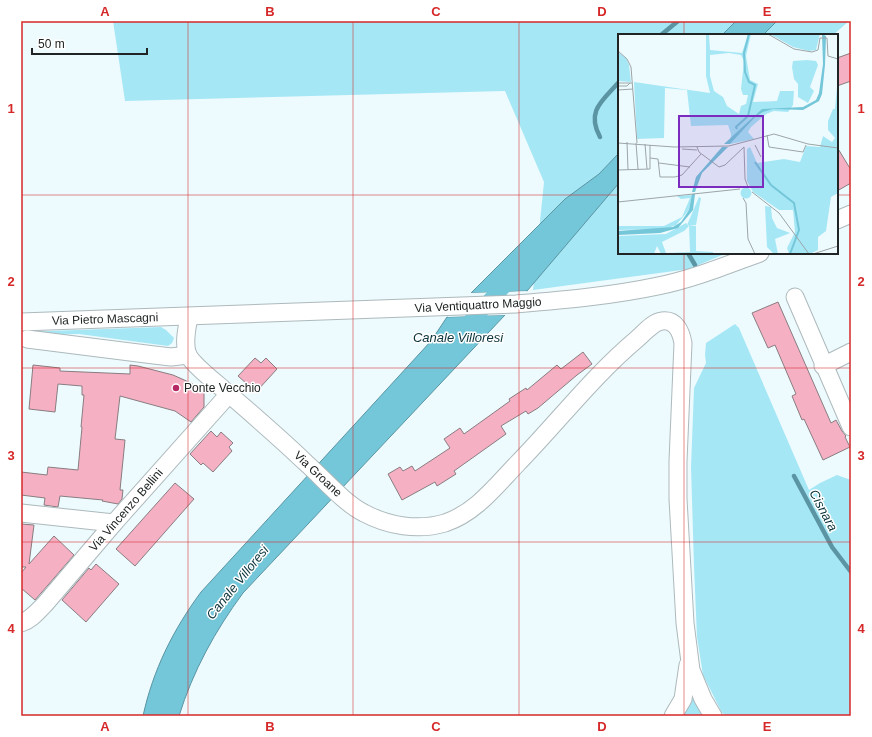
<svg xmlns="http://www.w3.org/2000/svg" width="872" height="737" font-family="Arial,sans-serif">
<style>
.green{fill:#a6e7f6}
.water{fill:#74c6d9;stroke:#5b95a3}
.pier{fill:#eefbfe}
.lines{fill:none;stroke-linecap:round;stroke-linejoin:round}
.stream{stroke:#5b95a3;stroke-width:4.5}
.canal{stroke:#74c6d9;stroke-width:16}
.building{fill:#f6b0c4;stroke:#887d80}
.minor-casing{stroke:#adb9bc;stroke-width:19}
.minor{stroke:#fff;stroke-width:17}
.grid{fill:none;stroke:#d62828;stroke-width:1;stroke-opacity:0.55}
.poi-dot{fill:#b42963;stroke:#fff;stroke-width:1.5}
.labels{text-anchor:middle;stroke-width:3;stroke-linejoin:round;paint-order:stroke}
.street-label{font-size:12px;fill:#202425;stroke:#fff}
.poi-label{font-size:12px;fill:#202425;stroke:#fff;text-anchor:start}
.water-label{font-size:13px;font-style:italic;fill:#0a333b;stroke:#fff}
.inset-river{fill:none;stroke:#74c6d9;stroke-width:2}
.inset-road{fill:none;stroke:#9ca5a7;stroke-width:1}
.view{fill:#7b2cbf;fill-opacity:0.15;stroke:#7b2cbf;stroke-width:2}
.inset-edge{fill:none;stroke:#202425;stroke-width:2}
.neatline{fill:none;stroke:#d62828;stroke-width:1.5}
.grid-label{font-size:13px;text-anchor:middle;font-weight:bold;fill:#d62828}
</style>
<rect width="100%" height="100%" fill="#eefbfe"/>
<g class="green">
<polygon points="113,21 849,21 833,35 619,35 619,253 727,253 689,269 533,290 544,182 505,91 125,101"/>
<polygon points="735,324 739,328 809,490 820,483 837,475 851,480 851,716 728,716 722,713 703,675 697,637 694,566 691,467 694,388 706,363 705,355 706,343"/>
<polygon points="161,327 166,330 174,338 172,343 168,346 79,334 27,335 24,340 21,348 21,332"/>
<polygon points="693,694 707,716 681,716 690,697"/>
</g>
<g class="water">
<polygon points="736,21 777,21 763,35 722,35"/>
<polygon points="619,153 619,183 527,291 471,293 565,199 599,174"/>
<path d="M 505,315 L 243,593 C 215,631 193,671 179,716 L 143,716 C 153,670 173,630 201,592 L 431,341 L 447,317 Z"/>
</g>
<g class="pier">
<polygon points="527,291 525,293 470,294 471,293"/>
<polygon points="506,314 505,315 447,317 449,315"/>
</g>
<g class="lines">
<g class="stream">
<polyline points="661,35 678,21"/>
<path d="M 600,137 C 586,111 602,101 619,82"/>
<polyline points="688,253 695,265"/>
<polyline points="794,476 832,547 851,572"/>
</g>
<polyline class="canal" points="461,332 513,276"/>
</g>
<g class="building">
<polygon points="851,53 851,81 837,86 837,58"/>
<polygon points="837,147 851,170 851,183 837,191"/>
<polygon points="778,302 831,423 836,420 842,431 846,436 845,437 850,447 823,460 804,419 802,420 792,396 796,394 775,345 768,348 752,313"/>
<polygon points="583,352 592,364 577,375 538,408 528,414 526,411 501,426 506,434 454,471 456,474 437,486 435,482 402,500 388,474 400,467 403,471 412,466 415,471 450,448 444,439 460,428 464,434 510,401 509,399 526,388 527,390 557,365 561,369"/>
<polygon points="255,358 261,363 266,358 277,369 256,392 238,376"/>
<polygon points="33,365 60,368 60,371 130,374 130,365 138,366 173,375 191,383 204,392 204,407 191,422 175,411 120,396 115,439 125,440 120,490 123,490 122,499 118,504 102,501 103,500 60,496 58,507 44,505 45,498 21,495 21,472 47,475 48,467 78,470 82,427 81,427 84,395 82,395 82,386 58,384 55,412 29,409"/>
<polygon points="211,431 217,437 221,432 233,443 229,447 232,451 213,472 203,463 201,465 190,454"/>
<polygon points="175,483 194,499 135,566 116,549"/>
<polygon points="21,524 34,525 29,564 54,536 74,555 35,600 21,588 21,573 26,567 21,567"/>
<polygon points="96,564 119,584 86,622 62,600 89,568 91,570"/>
</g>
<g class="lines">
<defs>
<g id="minor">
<polyline points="837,220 851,214"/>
<polyline points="795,297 851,427"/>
<path d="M 189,317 C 187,328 183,344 188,355 C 193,365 214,381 223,389 C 251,413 279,437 306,463 C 323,478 344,503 364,513 C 388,526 418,531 445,523 C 475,513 495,487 517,464 C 557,423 593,376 637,339 C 644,333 653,322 662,321 C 676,319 681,332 683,343 L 678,461 L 678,499 L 685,623 L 691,670 L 703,699 L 713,716"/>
<path d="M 21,322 L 516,304 C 563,300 611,296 658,286 C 693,279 727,265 760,253"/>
<polyline points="27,339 154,355 171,357 188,355"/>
<polyline points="823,366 851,352"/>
<polyline points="21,513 114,523"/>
<path d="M 21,623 C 31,620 38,611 45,604 L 114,523 L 229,394"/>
<polyline points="673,716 683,699 688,665"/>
</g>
</defs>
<use href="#minor" class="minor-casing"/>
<use href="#minor" class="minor"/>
</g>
<path class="grid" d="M 188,21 L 188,716M 353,21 L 353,716M 519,21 L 519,716M 684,21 L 684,35M 21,195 L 619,195M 837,195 L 851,195M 684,253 L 684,716M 21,368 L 851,368M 21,542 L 851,542"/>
<circle class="poi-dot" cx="176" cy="388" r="4"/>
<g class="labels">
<g class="street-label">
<text transform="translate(478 305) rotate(-3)" y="4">Via Ventiquattro Maggio</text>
<text transform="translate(105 319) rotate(-2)" y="4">Via Pietro Mascagni</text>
<text transform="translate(318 474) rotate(43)" y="4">Via Groane</text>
<text transform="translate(126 510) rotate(-49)" y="4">Via Vincenzo Bellini</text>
</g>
<g class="poi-label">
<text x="184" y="392">Ponte Vecchio</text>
</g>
<g class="water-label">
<text x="458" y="342">Canale Villoresi</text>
<text transform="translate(824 510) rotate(62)" y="5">Cisnara</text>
<text transform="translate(237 582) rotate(-51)" y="5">Canale Villoresi</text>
</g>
</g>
<g transform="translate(618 34)">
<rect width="220" height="220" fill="#eefbfe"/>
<path d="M 88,0 L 91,0 L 92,16 L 124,19 L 130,0 L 133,0 L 128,22 L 132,46 L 140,50 L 135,68 L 159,67 L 162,57 L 176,57 L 175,71 L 170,78 L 156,77 L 148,80 L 133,93 L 130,98 L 136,105 L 112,110 L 113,100 L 110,91 L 73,92 L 69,56 L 47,54 L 46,104 L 19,105 L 16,48 L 92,59 L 88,42 ZM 111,19 L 123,21 L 126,27 L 123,55 L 125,61 L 130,61 L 128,70 L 123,72 L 121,80 L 109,72 L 105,63 L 96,57 L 92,42 L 92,21 ZM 152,0 L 202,0 L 198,16 L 191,17 L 175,13 ZM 0,18 L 8,24 L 11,31 L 13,48 L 0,47 ZM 189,26 L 198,27 L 200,31 L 192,53 L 196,57 L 190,69 L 180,63 L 180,50 L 176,45 L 174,33 L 175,27 ZM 220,42 L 220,159 L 213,163 L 208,197 L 200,203 L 200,216 L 192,220 L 171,220 L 169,214 L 177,198 L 175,176 L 161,176 L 135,158 L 129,147 L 129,115 L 132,113 L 139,129 L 166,125 L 182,128 L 188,112 L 202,113 L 205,102 L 214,108 L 217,104 L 210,96 L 210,87 L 215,75 L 217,75 ZM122.5 159a5.5 5.5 0 1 1 11 0a5.5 5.5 0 1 1-11 0ZM 74,161 L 71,176 L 58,191 L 48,195 L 0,196 L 0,192 L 46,192 L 64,183 L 72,164 L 63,165 L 59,162 ZM 81,163 L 83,164 L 78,191 L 69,191 ZM 147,172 L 153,173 L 154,184 L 159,194 L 172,199 L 157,205 L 160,220 L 156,220 L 149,213 ZM 68,189 L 71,192 L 66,197 L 44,208 L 48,219 L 72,218 L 71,191 L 78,192 L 78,217 L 95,218 L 95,220 L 43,220 L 39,212 L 36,220 L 1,220 L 0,202 L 48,200 Z" fill="#a6e7f6" fill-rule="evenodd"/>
<path d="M 204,0 L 208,2 L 207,31 L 204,60 L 201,67 L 185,76 L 155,75 L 145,78 L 137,83 L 112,110 L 106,110 L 144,75 L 185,73 L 198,66 L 201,59 L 205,30 ZM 104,113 L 110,113 L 84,139 L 77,158 L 74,158 L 78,143 ZM 74,160 L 77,160 L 75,176 L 60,194 L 42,199 L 0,201 L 0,197 L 55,193 L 63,188 L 71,176 Z" fill="#74c6d9"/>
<path class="inset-river" d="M 119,95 L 118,93 L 130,82 L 137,51 L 131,48 L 127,38 L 126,19 L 131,0M 137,128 L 153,151 L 176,169 L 181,196 L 172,220"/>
<path class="inset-road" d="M 150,0 L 176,15 L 194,18 L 200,16 L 202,4 L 209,4 L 210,22 L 220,25M 0,17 L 9,25 L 13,33 L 19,109M 0,49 L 14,49M 0,52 L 9,52 L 12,49M 0,56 L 15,55M 149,101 L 151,113 L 185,118 L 188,111M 9,108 L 10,136M 0,109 L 56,113 L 111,112 L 156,100 L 190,110 L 220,114M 18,109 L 20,135M 27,110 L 29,135M 137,111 L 143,123M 79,113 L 81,118 L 101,133 L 107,131 L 126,113 L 127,145 L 130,153M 64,115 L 79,116M 32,124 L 40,125 L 42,143 L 57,143 L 64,141 L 83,120M 41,129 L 72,133M 0,136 L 32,135 L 32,111M 134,158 L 161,179 L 191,220M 125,164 L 128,169 L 130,205 L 137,220M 0,168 L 122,155M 195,220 L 220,212"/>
<path class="view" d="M 61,82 L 145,82 L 145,153 L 61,153 Z"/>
<rect width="220" height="220" class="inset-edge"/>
</g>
<rect width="872" height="737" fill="none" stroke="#ffffff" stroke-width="44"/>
<path d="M32 48v6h115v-6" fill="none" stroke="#202425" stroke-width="2"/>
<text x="38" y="48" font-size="12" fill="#202425" stroke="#ffffff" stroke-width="3" paint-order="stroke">50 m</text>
<rect x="22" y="22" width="828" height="693" class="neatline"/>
<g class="grid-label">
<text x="105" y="16">A</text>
<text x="270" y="16">B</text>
<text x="436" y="16">C</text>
<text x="602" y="16">D</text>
<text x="767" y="16">E</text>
<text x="11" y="113">1</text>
<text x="861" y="113">1</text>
<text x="11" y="286">2</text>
<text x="861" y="286">2</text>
<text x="11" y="460">3</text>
<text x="861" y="460">3</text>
<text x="11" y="633">4</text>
<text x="861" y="633">4</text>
<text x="105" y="731">A</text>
<text x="270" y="731">B</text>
<text x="436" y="731">C</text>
<text x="602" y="731">D</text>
<text x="767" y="731">E</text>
</g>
</svg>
